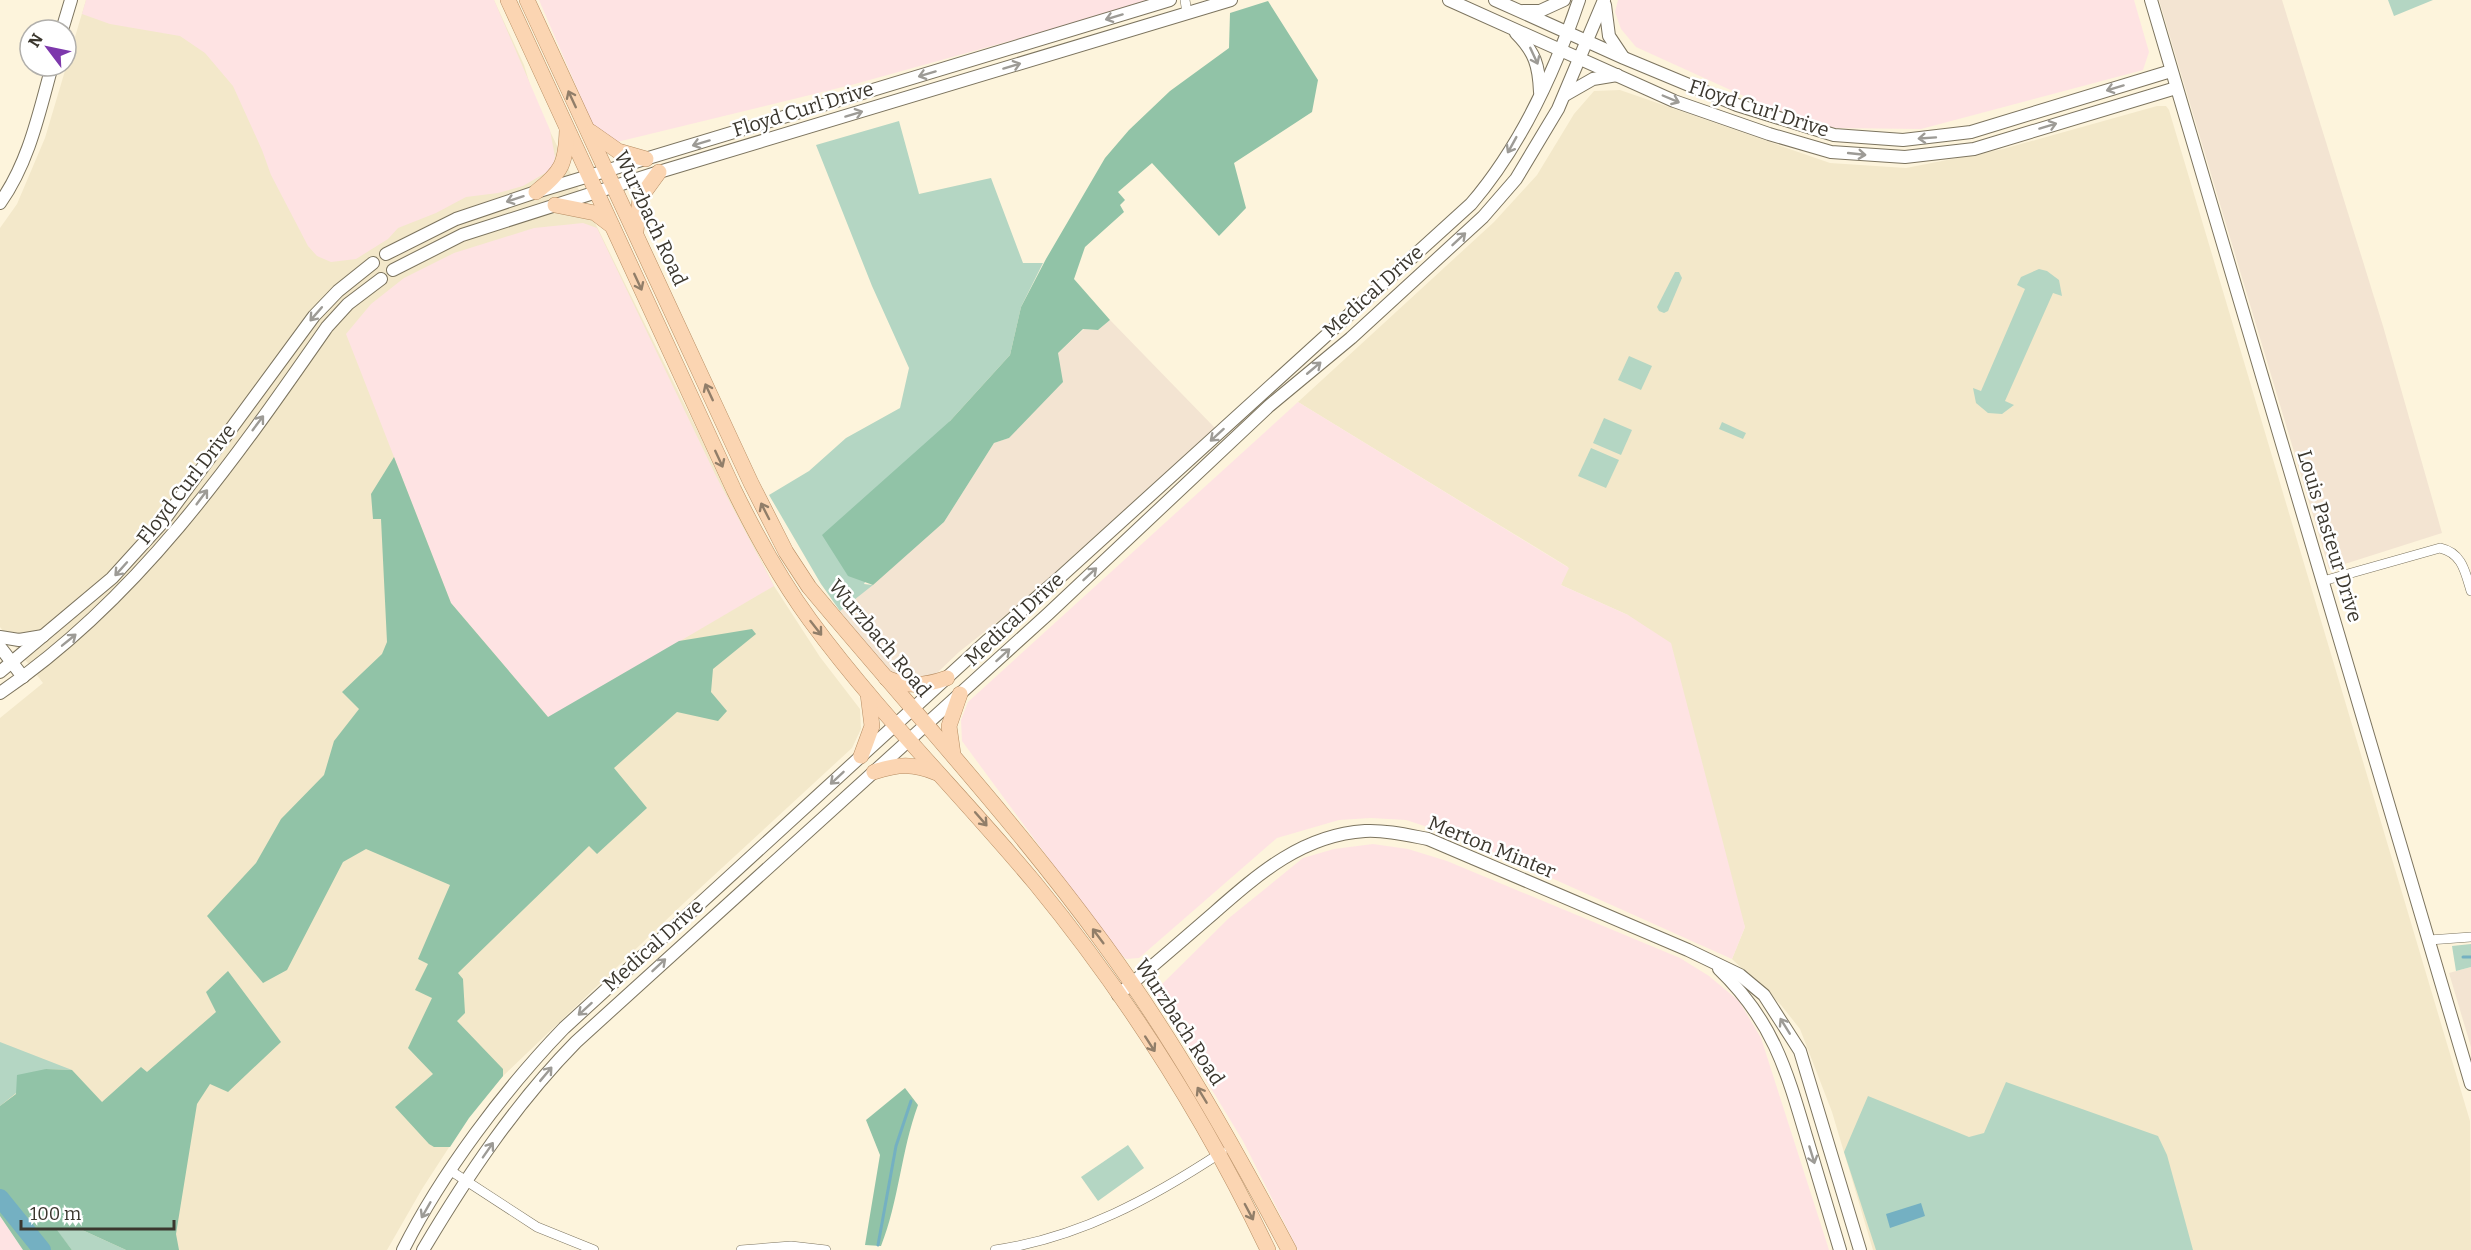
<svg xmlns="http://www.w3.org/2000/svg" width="2471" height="1250" font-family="Bitter,serif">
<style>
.commercial{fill:#f3e4d2}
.built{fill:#f3e8ca}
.medical{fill:#fee3e3}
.green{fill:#b4d6c3}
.forest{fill:#91c3a7}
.water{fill:#74b0c2}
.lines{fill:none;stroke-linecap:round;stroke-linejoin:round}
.stream{stroke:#74b0c2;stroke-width:3}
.river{stroke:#74b0c2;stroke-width:18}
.minor-casing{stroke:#7c745f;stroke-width:10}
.tertiary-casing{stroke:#7c745f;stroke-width:14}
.primary-casing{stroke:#b68c62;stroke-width:16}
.minor{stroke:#fff;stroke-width:9}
.tertiary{stroke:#fff;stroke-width:12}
.primary{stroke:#fbd5b2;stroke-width:15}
.oneway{stroke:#9d9b96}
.oneway2{stroke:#917e69}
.labels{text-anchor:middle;stroke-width:5;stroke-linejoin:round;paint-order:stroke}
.street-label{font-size:20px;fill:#3b372e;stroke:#fff}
</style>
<rect width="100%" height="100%" fill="#fdf4dc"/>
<g class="commercial">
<polygon points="2159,0 2282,0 2383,326 2442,533 2329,569"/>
<polygon points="1110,320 1215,428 1021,603 959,652 936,674 920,681 890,674 840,611 944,522 994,443 1009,438 1058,353 1084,329 1098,330"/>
<polygon points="2471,967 2471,1047 2449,973"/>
</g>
<g class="built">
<polygon points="86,0 494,0 524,65 535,101 774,586 820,657 860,709 861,729 852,748 685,902 503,1076 468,1118 422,1189 387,1250 126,1250 0,1106 0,718 43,683 0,627 0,228 17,204 45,138"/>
<polygon points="1620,90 1830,163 1906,168 2003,149 2157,106 2166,106 2169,110 2470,1121 2471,1250 1873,1250 1832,1112 1800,1029 1781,1005 1732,959 1745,927 1628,615 1561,585 1568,567 1298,402 1494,222 1537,175 1574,114 1594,91"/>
</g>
<g class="medical">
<polygon points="86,0 494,0 550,130 555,157 552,169 523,186 498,193 466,197 436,213 398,228 388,239 356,259 331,262 317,256 308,246 271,175 262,150 233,86 205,53 180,36 110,24 82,14"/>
<polygon points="539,0 1157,0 855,84 617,142 594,128"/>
<polygon points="1618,0 2134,0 2149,52 2143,70 1921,129 1835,128 1790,117 1636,47 1621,29 1615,12"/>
<polygon points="583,223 597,228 717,478 774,586 549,718 451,603 346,334 371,304 404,278 454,253 534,228"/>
<polygon points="1298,402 1569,568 1561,585 1628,615 1671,643 1745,927 1732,959 1464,839 1406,820 1371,818 1339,820 1277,838 1139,958 1126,959 1113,946 962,741 961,720 968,702"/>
<polygon points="1373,844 1408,849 1447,861 1680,958 1709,976 1739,1001 1761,1038 1829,1250 1298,1250 1243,1141 1153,993 1229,918 1303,858 1334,849"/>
<polygon points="0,1216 23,1250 0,1250"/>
</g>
<g class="green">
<polygon points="2388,0 2433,0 2394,16"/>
<polygon points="899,121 919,194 991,178 1023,263 1043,263 1021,307 1010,355 950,421 864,584 873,585 840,611 821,584 769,495 809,471 846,438 900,408 909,368 872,286 816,145"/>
<polygon points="2039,269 2047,271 2059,280 2062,296 2053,293 2005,401 2014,405 2002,414 1988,413 1976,403 1973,388 1981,391 2025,289 2017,285 2021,277"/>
<polygon points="1675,272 1679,272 1682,278 1668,311 1664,313 1659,311 1657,307"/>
<polygon points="1629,356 1652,366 1641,390 1618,380"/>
<polygon points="1604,418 1632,430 1621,455 1593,443"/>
<polygon points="1722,422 1746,433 1743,439 1719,429"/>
<polygon points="1591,448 1619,460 1606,488 1578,476"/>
<polygon points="2471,944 2471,967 2456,971 2452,946"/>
<polygon points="0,1042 72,1070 46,1069 0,1106"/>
<polygon points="2006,1082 2158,1136 2167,1155 2193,1250 1876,1250 1844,1152 1868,1096 1969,1137 1984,1133"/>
<polygon points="1128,1145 1144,1168 1098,1201 1081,1177"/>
<polygon points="80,1229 126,1250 72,1250 56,1230"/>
</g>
<g class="forest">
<polygon points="1268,1 1318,80 1312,112 1234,163 1246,208 1219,236 1152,163 1118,192 1125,200 1120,205 1124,212 1085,247 1074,279 1110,320 1098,330 1083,329 1058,353 1063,382 1009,438 994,443 944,522 873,585 848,576 822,535 950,421 1010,355 1021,307 1046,259 1105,158 1129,130 1170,91 1229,48 1230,13"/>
<polygon points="394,457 451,603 548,717 679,641 752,629 756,634 713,669 711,692 727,711 718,721 677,712 614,768 647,808 597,854 589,846 458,973 463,979 465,1013 457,1021 503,1069 503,1076 469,1118 450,1147 434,1147 429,1144 395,1107 433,1074 408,1048 432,998 415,990 428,964 418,959 450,885 366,849 343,862 287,970 263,983 207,916 256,863 281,819 324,775 334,741 359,709 342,692 382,654 387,642 381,519 373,519 371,494"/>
<polygon points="228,971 281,1042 228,1092 210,1084 197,1104 176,1234 179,1250 126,1250 80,1229 57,1230 72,1250 23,1250 0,1216 0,1106 16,1094 17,1075 46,1069 72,1070 102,1102 141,1067 147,1072 216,1012 206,992"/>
<path d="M 905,1088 L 918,1105 C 901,1151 899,1201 881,1246 L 865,1245 L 880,1155 L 866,1120 Z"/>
</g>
<polygon class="water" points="1921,1203 1925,1216 1890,1228 1886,1214"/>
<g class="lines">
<g class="stream">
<polyline points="2463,957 2471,957"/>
<polyline points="878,1245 896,1146 911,1101"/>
</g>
<polyline class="river" points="0,1198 42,1250"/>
<defs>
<g id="minor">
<polyline points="1185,0 1187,13"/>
<path d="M 2323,581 L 2440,548 C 2462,553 2465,571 2471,591"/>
<polyline points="2429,940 2471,937"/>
<polyline points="451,1171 537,1227 594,1250"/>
<polyline points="741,1250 791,1246 826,1250"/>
<path d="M 995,1250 C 1079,1238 1152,1198 1222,1152"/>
</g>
<g id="tertiary">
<polyline points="1449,0 1674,101 1769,134 1831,152 1905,157 1974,149 2176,88"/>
<polyline points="1495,0 1624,58 1737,105 1834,135 1903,140 1971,132 2171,71"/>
<polyline points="2151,0 2471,1084"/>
<polyline points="1605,5 1609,36 1623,57"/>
<polyline points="1523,11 1540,11 1564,0"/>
<polyline points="62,30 71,0"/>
<path d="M 1516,33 C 1535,52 1539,66 1540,92"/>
<polyline points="1565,95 1593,79 1617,75"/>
<path d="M 0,203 C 29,162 39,113 52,66"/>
<polyline points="386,254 456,219 536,192 1170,0"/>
<polyline points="393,270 462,235 659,172 1231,0"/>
<polyline points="0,637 19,640 43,636"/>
<polyline points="0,647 23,677"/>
<polyline points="0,672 112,578 161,524 314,316 338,291 373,263"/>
<path d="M 0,693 C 138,599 233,462 327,327 L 348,304 L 381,279"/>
<path d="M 1719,969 C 1772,1020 1786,1068 1806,1136 C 1817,1174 1829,1212 1840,1250"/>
<path d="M 1118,995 C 1148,970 1178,944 1208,918 C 1255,877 1300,835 1365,831 C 1386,830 1407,835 1428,839 L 1688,950 L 1740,975 L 1764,995 L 1800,1051 L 1860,1250"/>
<path d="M 403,1250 C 441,1174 505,1089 564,1028 L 988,640 L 1058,579 L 1471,204 C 1520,147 1555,71 1579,0"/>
<path d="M 423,1250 C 467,1176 516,1103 576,1042 L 1048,614 L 1269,406 L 1351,338 L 1483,217 L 1516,179 L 1558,109 L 1604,0"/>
</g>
<g id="primary">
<path d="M 508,0 L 734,490 C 756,535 780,579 810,620 C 878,713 961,794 1035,883 C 1126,994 1206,1120 1268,1250"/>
<path d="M 527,0 L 751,483 L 786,552 L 809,587 C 908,706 1013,819 1104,944 C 1174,1040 1233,1145 1289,1250"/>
<polyline points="591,132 618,151 646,159"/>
<path d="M 536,192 C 562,172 566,163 567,130"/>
<polyline points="555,205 595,213 612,226"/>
<polyline points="636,231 640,198 659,172"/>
<path d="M 886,678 C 908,687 924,686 947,678"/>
<polyline points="953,754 949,726 960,694"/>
<polyline points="861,756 872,726 868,694"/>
<path d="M 874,772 C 898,764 913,763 937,773"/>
</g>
</defs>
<use href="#minor" class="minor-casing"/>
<use href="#tertiary" class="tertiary-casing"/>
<use href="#primary" class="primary-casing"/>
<use href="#minor" class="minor"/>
<use href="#tertiary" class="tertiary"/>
<use href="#primary" class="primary"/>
</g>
<defs><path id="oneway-shaft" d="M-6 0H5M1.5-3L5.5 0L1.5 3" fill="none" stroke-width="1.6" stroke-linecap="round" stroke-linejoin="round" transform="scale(1.5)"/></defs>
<g class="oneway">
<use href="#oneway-shaft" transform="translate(1114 17) rotate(163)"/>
<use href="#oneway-shaft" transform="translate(1534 56) rotate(65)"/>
<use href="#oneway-shaft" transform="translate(1012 66) rotate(-17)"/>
<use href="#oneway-shaft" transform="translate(927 74) rotate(163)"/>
<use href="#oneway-shaft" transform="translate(2115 88) rotate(163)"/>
<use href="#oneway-shaft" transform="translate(1671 99) rotate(23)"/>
<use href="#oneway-shaft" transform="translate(854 114) rotate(-17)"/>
<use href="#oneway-shaft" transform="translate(2048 126) rotate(-17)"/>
<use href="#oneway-shaft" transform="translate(1927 138) rotate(176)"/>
<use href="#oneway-shaft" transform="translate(701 143) rotate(163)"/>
<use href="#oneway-shaft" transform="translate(1512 145) rotate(119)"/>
<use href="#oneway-shaft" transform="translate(1857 154) rotate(6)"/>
<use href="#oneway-shaft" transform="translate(515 199) rotate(162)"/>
<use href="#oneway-shaft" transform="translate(1459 239) rotate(-43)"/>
<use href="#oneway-shaft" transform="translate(316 314) rotate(131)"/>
<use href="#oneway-shaft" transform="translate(1314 368) rotate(-40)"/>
<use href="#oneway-shaft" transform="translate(258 423) rotate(-53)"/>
<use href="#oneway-shaft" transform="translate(1217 435) rotate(138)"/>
<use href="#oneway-shaft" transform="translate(202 497) rotate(-53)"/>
<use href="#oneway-shaft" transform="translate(121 569) rotate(132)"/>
<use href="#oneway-shaft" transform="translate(1090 574) rotate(-43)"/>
<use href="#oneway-shaft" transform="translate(69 640) rotate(-39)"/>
<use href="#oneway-shaft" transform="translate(1003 655) rotate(-42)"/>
<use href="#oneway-shaft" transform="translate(837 778) rotate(137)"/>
<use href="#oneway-shaft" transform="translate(659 965) rotate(-43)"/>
<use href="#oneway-shaft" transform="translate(585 1009) rotate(138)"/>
<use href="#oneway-shaft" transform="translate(1785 1026) rotate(-122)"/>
<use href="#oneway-shaft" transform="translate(546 1074) rotate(-50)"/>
<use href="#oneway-shaft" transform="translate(488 1150) rotate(-55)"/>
<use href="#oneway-shaft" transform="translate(1812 1155) rotate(73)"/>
<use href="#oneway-shaft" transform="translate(426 1210) rotate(120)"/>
</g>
<g class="oneway2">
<use href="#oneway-shaft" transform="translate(572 99) rotate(-115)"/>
<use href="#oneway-shaft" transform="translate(638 282) rotate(65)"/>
<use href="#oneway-shaft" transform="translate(709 392) rotate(-115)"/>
<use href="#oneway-shaft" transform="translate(719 459) rotate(65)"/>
<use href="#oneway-shaft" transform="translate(765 511) rotate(-117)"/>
<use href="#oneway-shaft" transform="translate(816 628) rotate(52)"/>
<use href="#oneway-shaft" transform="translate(981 819) rotate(49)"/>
<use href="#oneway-shaft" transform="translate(1098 936) rotate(-127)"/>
<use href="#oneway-shaft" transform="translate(1150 1044) rotate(57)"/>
<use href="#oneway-shaft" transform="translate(1202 1095) rotate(-121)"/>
<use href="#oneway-shaft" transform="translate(1249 1212) rotate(62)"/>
</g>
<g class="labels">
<g class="street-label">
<text transform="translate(1759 108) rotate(18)" y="7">Floyd Curl Drive</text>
<text transform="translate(803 109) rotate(-17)" y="7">Floyd Curl Drive</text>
<text transform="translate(651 218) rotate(65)" y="7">Wurzbach Road</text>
<text transform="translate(1373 291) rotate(-42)" y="7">Medical Drive</text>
<text transform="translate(186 484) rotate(-52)" y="7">Floyd Curl Drive</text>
<text transform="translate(2330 536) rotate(73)" y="7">Louis Pasteur Drive</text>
<text transform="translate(1014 619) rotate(-43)" y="7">Medical Drive</text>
<text transform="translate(880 638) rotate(50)" y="7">Wurzbach Road</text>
<text transform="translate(1492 847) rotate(22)" y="7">Merton Minter</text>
<text transform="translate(653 945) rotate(-42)" y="7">Medical Drive</text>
<text transform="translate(1180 1022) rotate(57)" y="7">Wurzbach Road</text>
</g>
</g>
<g transform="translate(48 48) rotate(302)"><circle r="28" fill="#ffffff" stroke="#b1afab" stroke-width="1.5"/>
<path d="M0-4.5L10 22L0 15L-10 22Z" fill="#7d38ac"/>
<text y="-9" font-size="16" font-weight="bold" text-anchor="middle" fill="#3b372e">N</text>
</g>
<path d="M21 1220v9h153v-9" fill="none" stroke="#3b372e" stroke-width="3"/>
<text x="30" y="1220" font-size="18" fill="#3b372e" stroke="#ffffff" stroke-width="4.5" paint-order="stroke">100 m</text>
</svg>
